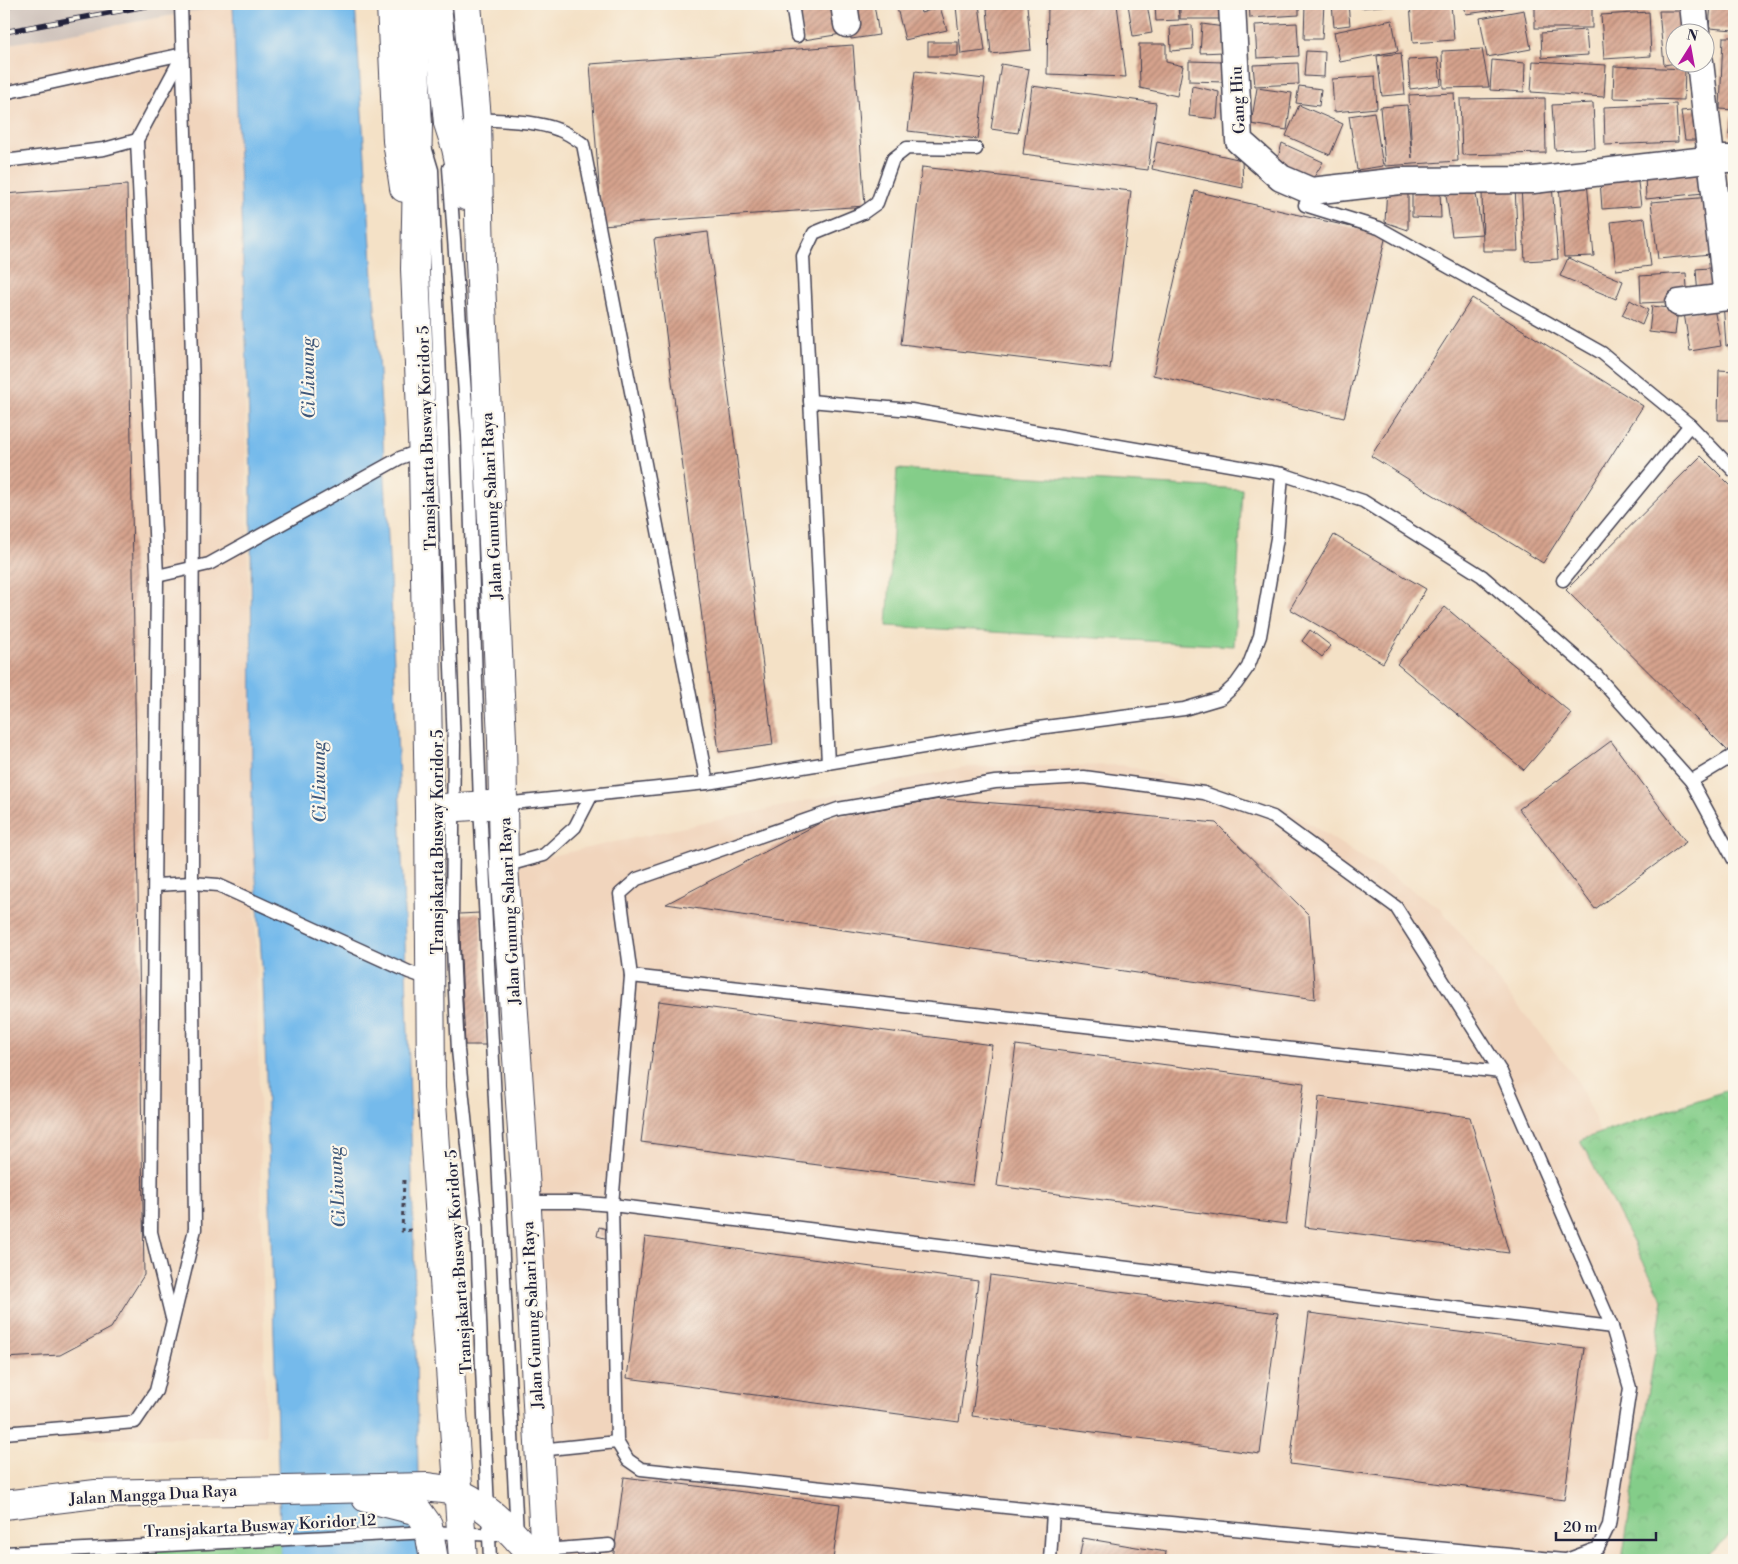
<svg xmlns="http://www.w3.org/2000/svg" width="1738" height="1564" font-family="'Libre Bodoni',serif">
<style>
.built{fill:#f1d5bd}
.railway{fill:#cec1ba}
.grass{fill:url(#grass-tufts);stroke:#537862}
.park{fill:url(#park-crowns);stroke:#537862}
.pitch{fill:#84cd89;stroke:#537862}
.water{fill:#75baeb;stroke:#4c6e93}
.building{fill:url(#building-hatch)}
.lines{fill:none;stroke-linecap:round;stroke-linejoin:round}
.service-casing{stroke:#423f50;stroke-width:15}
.minor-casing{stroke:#423f50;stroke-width:29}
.secondary-casing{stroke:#423f50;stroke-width:30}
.primary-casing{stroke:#423f50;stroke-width:30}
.path{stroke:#423f50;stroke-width:3;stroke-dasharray:4 4;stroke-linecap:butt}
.service{stroke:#fff;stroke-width:12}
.minor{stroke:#fff;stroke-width:26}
.secondary{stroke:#fff;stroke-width:28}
.primary{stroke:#fff;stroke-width:28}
.rail-casing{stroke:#22223b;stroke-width:5.5}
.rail{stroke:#fbf7ec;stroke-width:4;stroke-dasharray:11;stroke-linecap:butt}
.labels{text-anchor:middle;stroke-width:4.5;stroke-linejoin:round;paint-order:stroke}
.street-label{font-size:16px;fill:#22223b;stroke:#fbf7ec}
.water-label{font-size:18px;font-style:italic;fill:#3f5779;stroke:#fbf7ec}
</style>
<defs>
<pattern id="grass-tufts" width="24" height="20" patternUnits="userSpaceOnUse" patternTransform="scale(1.25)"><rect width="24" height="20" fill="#84cd89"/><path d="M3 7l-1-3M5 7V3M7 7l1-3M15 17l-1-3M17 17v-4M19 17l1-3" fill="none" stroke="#72b077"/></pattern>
<pattern id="park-crowns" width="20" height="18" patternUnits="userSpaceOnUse" patternTransform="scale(1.25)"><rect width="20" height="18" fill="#84cd89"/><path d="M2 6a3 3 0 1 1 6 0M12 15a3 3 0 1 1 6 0" fill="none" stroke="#72b077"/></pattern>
<pattern id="building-hatch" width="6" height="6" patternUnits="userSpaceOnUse" patternTransform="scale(1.25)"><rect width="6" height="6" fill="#d6a38d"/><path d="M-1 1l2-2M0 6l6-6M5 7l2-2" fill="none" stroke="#ad8474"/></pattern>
</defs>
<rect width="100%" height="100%" fill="#fbf7ec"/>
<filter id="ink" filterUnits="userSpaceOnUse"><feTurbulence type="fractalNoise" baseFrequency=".02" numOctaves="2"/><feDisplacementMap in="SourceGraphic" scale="10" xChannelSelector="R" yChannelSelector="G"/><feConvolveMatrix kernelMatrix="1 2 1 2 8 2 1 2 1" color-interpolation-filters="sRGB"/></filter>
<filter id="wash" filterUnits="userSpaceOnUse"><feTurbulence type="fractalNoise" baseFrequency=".0096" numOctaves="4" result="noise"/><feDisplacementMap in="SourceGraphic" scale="20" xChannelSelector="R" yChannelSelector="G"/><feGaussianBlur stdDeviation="1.12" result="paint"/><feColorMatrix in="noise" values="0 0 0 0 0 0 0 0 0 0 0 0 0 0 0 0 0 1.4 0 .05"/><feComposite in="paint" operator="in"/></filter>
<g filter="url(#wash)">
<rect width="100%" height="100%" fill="#f4e1c6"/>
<g class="built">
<polygon points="237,4 266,1436 4,1441 4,45"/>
<polygon points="1124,765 1287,809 1440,908 1578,1081 1695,1343 1695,1560 545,1560 504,866 964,767"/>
</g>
<polygon class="railway" points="4,4 237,4 4,45"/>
<polygon class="grass" points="281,1539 281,1560 4,1560 4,1553"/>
<polygon class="park" points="1734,1088 1734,1531 1702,1560 1622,1560 1663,1300 1580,1140"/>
<polygon class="pitch" points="897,469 1242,489 1234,646 887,626"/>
<path class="water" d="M 233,4 L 355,4 C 364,150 375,295 383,441 C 403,814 415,1187 419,1560 L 281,1560 L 263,980 L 252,820 L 251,473 Z"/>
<g id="blocks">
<g class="building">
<polygon points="798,4 843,4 848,33 804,40"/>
<polygon points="845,4 874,4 879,35 851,39"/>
<polygon points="896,4 919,4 921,13 940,7 947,30 905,40"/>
<polygon points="979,4 985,51 961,54 956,6"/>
<polygon points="1048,4 1117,4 1126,77 1047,74"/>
<polygon points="1128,4 1147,4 1152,33 1133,36"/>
<polygon points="1155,4 1178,4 1179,20 1156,21"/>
<polygon points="1180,4 1226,4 1225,19 1180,19"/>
<polygon points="1249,4 1299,4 1299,15 1250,18"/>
<polygon points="1305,4 1324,4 1322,39 1304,39"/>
<polygon points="1332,4 1348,4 1350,25 1334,27"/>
<polygon points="1361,4 1391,4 1391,5 1361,8"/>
<polygon points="1410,4 1451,4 1454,40 1413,43"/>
<polygon points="1464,4 1503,4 1503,9 1466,14"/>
<rect x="1535" y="4" width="57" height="24"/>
<polygon points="1711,4 1734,4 1734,30 1709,28"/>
<polygon points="1027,5 1031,50 991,54 987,8"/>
<polygon points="1524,10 1531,49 1487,57 1480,18"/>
<polygon points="1659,11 1687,11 1688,32 1676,32 1676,63 1664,65"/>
<polygon points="1649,12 1651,56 1604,59 1601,15"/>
<polygon points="1392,20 1398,51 1340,62 1334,32"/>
<polygon points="1297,23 1299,56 1257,58 1255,25"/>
<polygon points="1202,24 1224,27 1224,52 1200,53"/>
<polygon points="1192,25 1193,49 1171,51 1170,27"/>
<polygon points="1586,30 1588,55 1542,58 1541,33"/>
<polygon points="1723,37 1734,37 1734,110 1720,109"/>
<rect x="928" y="42" width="30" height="14"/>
<polygon points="1139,44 1166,44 1166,62 1183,66 1177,96 1140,88"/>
<polygon points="853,45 865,206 602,225 590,64"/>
<polygon points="1482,49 1489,87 1443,88 1442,51"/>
<polygon points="1306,51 1325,52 1324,77 1304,76"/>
<polygon points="1401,53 1405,94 1382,96 1377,56"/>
<polygon points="1438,58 1441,85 1410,89 1408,60"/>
<polygon points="1492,60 1525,63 1524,92 1490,90"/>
<polygon points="1189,61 1224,62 1224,82 1189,81"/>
<polygon points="1533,61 1606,65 1604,97 1531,92"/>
<polygon points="1298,63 1299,84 1255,86 1253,65"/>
<polygon points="1001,64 1029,69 1018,133 991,129"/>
<polygon points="1614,66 1685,69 1684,100 1613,98"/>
<polygon points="915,71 985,79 978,139 908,131"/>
<polygon points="1375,76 1377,108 1334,112 1332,79"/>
<polygon points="1032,86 1156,103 1148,170 1023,154"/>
<polygon points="1192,86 1219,92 1217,119 1189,116"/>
<polygon points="1299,86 1321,89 1319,106 1296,103"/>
<polygon points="1257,88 1292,93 1287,130 1251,124"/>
<polygon points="1454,93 1458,161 1385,166 1380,107 1407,105 1412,158 1409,95"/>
<polygon points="1545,98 1546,153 1462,155 1460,99"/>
<polygon points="1593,103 1595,148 1555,150 1552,105"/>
<polygon points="1676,104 1678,142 1605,145 1604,107"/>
<polygon points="1299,105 1343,124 1330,155 1286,136"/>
<polygon points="1701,109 1705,140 1685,140 1681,111"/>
<polygon points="1374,112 1383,166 1357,170 1349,116"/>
<polygon points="1731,116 1734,116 1734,136 1729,135"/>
<polygon points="1157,141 1242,160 1243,188 1152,169"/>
<polygon points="1282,143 1323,162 1310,184 1276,166"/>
<polygon points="1709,165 1713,192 1646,199 1645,174"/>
<polygon points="922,167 1131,191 1110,369 901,344"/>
<polygon points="1637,175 1641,206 1602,209 1600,180"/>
<polygon points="1587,182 1594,256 1564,257 1559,184"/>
<polygon points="127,185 144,1275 111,1328 60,1355 4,1358 4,194"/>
<polygon points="1552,185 1558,259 1525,261 1521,186"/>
<polygon points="1387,187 1408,188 1408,230 1385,222"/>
<polygon points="1475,187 1482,234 1452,236 1445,188"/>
<polygon points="1515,187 1518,251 1483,251 1482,188"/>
<polygon points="1412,190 1440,190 1441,218 1412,217"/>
<polygon points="1195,191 1386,235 1344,418 1153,375"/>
<polygon points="1711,197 1721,253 1658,259 1651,202"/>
<polygon points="1645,218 1651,266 1616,270 1611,222"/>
<polygon points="708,232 773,745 719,752 654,239"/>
<polygon points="1568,258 1623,281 1616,299 1560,276"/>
<polygon points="1722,267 1726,296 1698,297 1696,269"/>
<polygon points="1686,273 1688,301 1641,303 1640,276"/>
<polygon points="1472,298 1643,406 1543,563 1371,456"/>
<polygon points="1630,300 1648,310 1642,325 1622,315"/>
<polygon points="1723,301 1734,301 1734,345 1726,346"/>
<polygon points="1652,306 1678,309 1675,335 1649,332"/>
<polygon points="1714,308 1721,346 1690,351 1684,313"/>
<polygon points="1719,370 1734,371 1734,420 1718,420"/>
<polygon points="1701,456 1734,489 1734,745 1728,751 1566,590"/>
<polygon points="1334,535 1426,589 1383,663 1290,609"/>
<polygon points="1445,607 1572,714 1524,770 1397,664"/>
<polygon points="1310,630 1331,646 1322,657 1302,641"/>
<polygon points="1611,741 1686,842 1595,909 1519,809"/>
<polygon points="940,799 1062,808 1216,823 1309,915 1315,999 666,904 831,817"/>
<polygon points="480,913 486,1045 465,1045 459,914"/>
<polygon points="659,1001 992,1045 973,1185 641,1142"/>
<polygon points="1016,1045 1304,1083 1286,1224 997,1186"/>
<polygon points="1319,1097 1470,1117 1509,1253 1305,1227"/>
<polygon points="599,1227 611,1230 608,1239 597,1236"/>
<polygon points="645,1237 978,1281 959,1422 627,1378"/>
<polygon points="990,1275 1278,1313 1260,1454 972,1416"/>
<polygon points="1309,1313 1584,1348 1564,1500 1290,1464"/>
<polygon points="624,1477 840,1504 833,1560 613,1560"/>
<polygon points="1083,1538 1166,1552 1165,1560 1079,1560"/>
<polygon points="1266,1557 1297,1559 1297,1560 1266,1560"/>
</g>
</g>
</g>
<g filter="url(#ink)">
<use href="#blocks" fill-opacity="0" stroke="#423f50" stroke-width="1"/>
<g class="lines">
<defs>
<g id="service">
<polyline points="792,4 797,36"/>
<polyline points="4,93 183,54"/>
<path d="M 477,119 C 504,121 534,120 559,130 C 568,133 576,139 583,144 L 707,783"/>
<polyline points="137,140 182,56"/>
<polyline points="426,150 432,170 454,745 452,917 454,972 458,1050 476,1223 490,1560"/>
<polyline points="4,161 104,149 137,140 157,576 151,1232 172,1318"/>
<polyline points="449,168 468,436 480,805 517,1534"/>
<polyline points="1305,205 1379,228 1602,353 1690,425 1734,471"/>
<polyline points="810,401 911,410 1282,474 1363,501 1482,576 1596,675 1691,781 1734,860"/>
<polyline points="157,576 209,564 400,458 422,450"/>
<polyline points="1563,580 1690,425"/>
<polyline points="828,763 803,256 814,233 863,213 877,203 893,159 907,148 976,149"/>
<polyline points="1691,781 1734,755"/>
<polyline points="503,804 707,783 1038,728 1184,709 1221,698 1236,684 1248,667 1260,636 1277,538 1282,474"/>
<polyline points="504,866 544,855 575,827 591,796"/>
<polyline points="155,885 192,883 218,885 409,972 429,979"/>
<polyline points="631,976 1501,1072"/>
<polyline points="527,1202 575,1202 612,1205 1612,1327"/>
<polyline points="4,1433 135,1422 156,1391 195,1229 192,883 193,388 181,4"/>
<polyline points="539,1450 617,1442"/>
<polyline points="544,1550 609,1545"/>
<polyline points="4,1553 430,1532 496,1535"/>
<polyline points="1050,1560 1053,1512"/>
<polyline points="1564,1560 1053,1512 641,1469 628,1460 617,1442 612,1205 631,976 620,894 637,879 838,809 995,782 1084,777 1204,793 1273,817 1396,907 1501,1072 1612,1327 1630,1388 1609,1525 1598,1548 1566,1560"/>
</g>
<g id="minor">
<polyline points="844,4 847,24"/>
<polyline points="1232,4 1239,141 1281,178 1311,191 1400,181 1533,180 1715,159 1734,159"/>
<polyline points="1693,4 1696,32"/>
<polyline points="1700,62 1727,297 1734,297"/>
<polyline points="1679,303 1727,297"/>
</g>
<g id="secondary">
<polyline points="366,1498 418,1511 428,1525 434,1560"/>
<path d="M 4,1505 L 96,1494 L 428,1487 C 437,1489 450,1489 459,1493 C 489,1507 515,1534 535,1560"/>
</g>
<g id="primary">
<polyline points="391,4 397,141 404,188"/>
<polyline points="412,4 418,125 415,269 423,460 429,809 431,1088 463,1560"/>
<polyline points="437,4 448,123 456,148 466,196"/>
<polyline points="467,4 477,119 480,261 502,739 504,866 526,1190 545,1560"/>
<polyline points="429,809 503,804"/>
</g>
</defs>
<use href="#service" class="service-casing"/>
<use href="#minor" class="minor-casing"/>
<use href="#secondary" class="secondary-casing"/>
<use href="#primary" class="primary-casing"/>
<polyline class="path" points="404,1180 402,1231 411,1230"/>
<use href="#service" class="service"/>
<use href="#minor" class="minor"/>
<use href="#secondary" class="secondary"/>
<use href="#primary" class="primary"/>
<defs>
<g id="rail">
<polyline points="4,6 13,4"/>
<polyline points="4,32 157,4"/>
</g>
</defs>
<use href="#rail" class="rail-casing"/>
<use href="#rail" class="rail"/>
</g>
</g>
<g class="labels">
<g class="street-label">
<text transform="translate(1237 100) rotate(-93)" y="6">Gang Hiu</text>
<text transform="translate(426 438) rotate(-92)" y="6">Transjakarta Busway Koridor 5</text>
<text transform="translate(491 506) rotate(-93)" y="6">Jalan Gunung Sahari Raya</text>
<text transform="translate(437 842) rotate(-90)" y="6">Transjakarta Busway Koridor 5</text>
<text transform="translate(509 911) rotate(-93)" y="6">Jalan Gunung Sahari Raya</text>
<text transform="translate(458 1262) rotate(-94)" y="6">Transjakarta Busway Koridor 5</text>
<text transform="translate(532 1315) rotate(-93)" y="6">Jalan Gunung Sahari Raya</text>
<text transform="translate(153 1494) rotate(-3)" y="6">Jalan Mangga Dua Raya</text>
<text transform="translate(260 1525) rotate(-3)" y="6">Transjakarta Busway Koridor 12</text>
</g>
<g class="water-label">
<text transform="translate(308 378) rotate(-91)" y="6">Ci Liwung</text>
<text transform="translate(319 782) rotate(-91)" y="6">Ci Liwung</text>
<text transform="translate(337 1187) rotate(-93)" y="6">Ci Liwung</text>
</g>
</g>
<rect width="1738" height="1564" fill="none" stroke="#fbf7ec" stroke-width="20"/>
<g transform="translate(1690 48) rotate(11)"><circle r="24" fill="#fbf7ec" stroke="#a4a2a5"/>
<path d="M0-4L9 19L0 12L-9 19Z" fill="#b5179e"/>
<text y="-8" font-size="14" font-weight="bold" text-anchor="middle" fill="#22223b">N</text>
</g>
<path d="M1556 1532v8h100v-8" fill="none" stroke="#22223b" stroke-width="2.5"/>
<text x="1563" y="1532" font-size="15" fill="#22223b" stroke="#fbf7ec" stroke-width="4" paint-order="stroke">20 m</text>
</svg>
